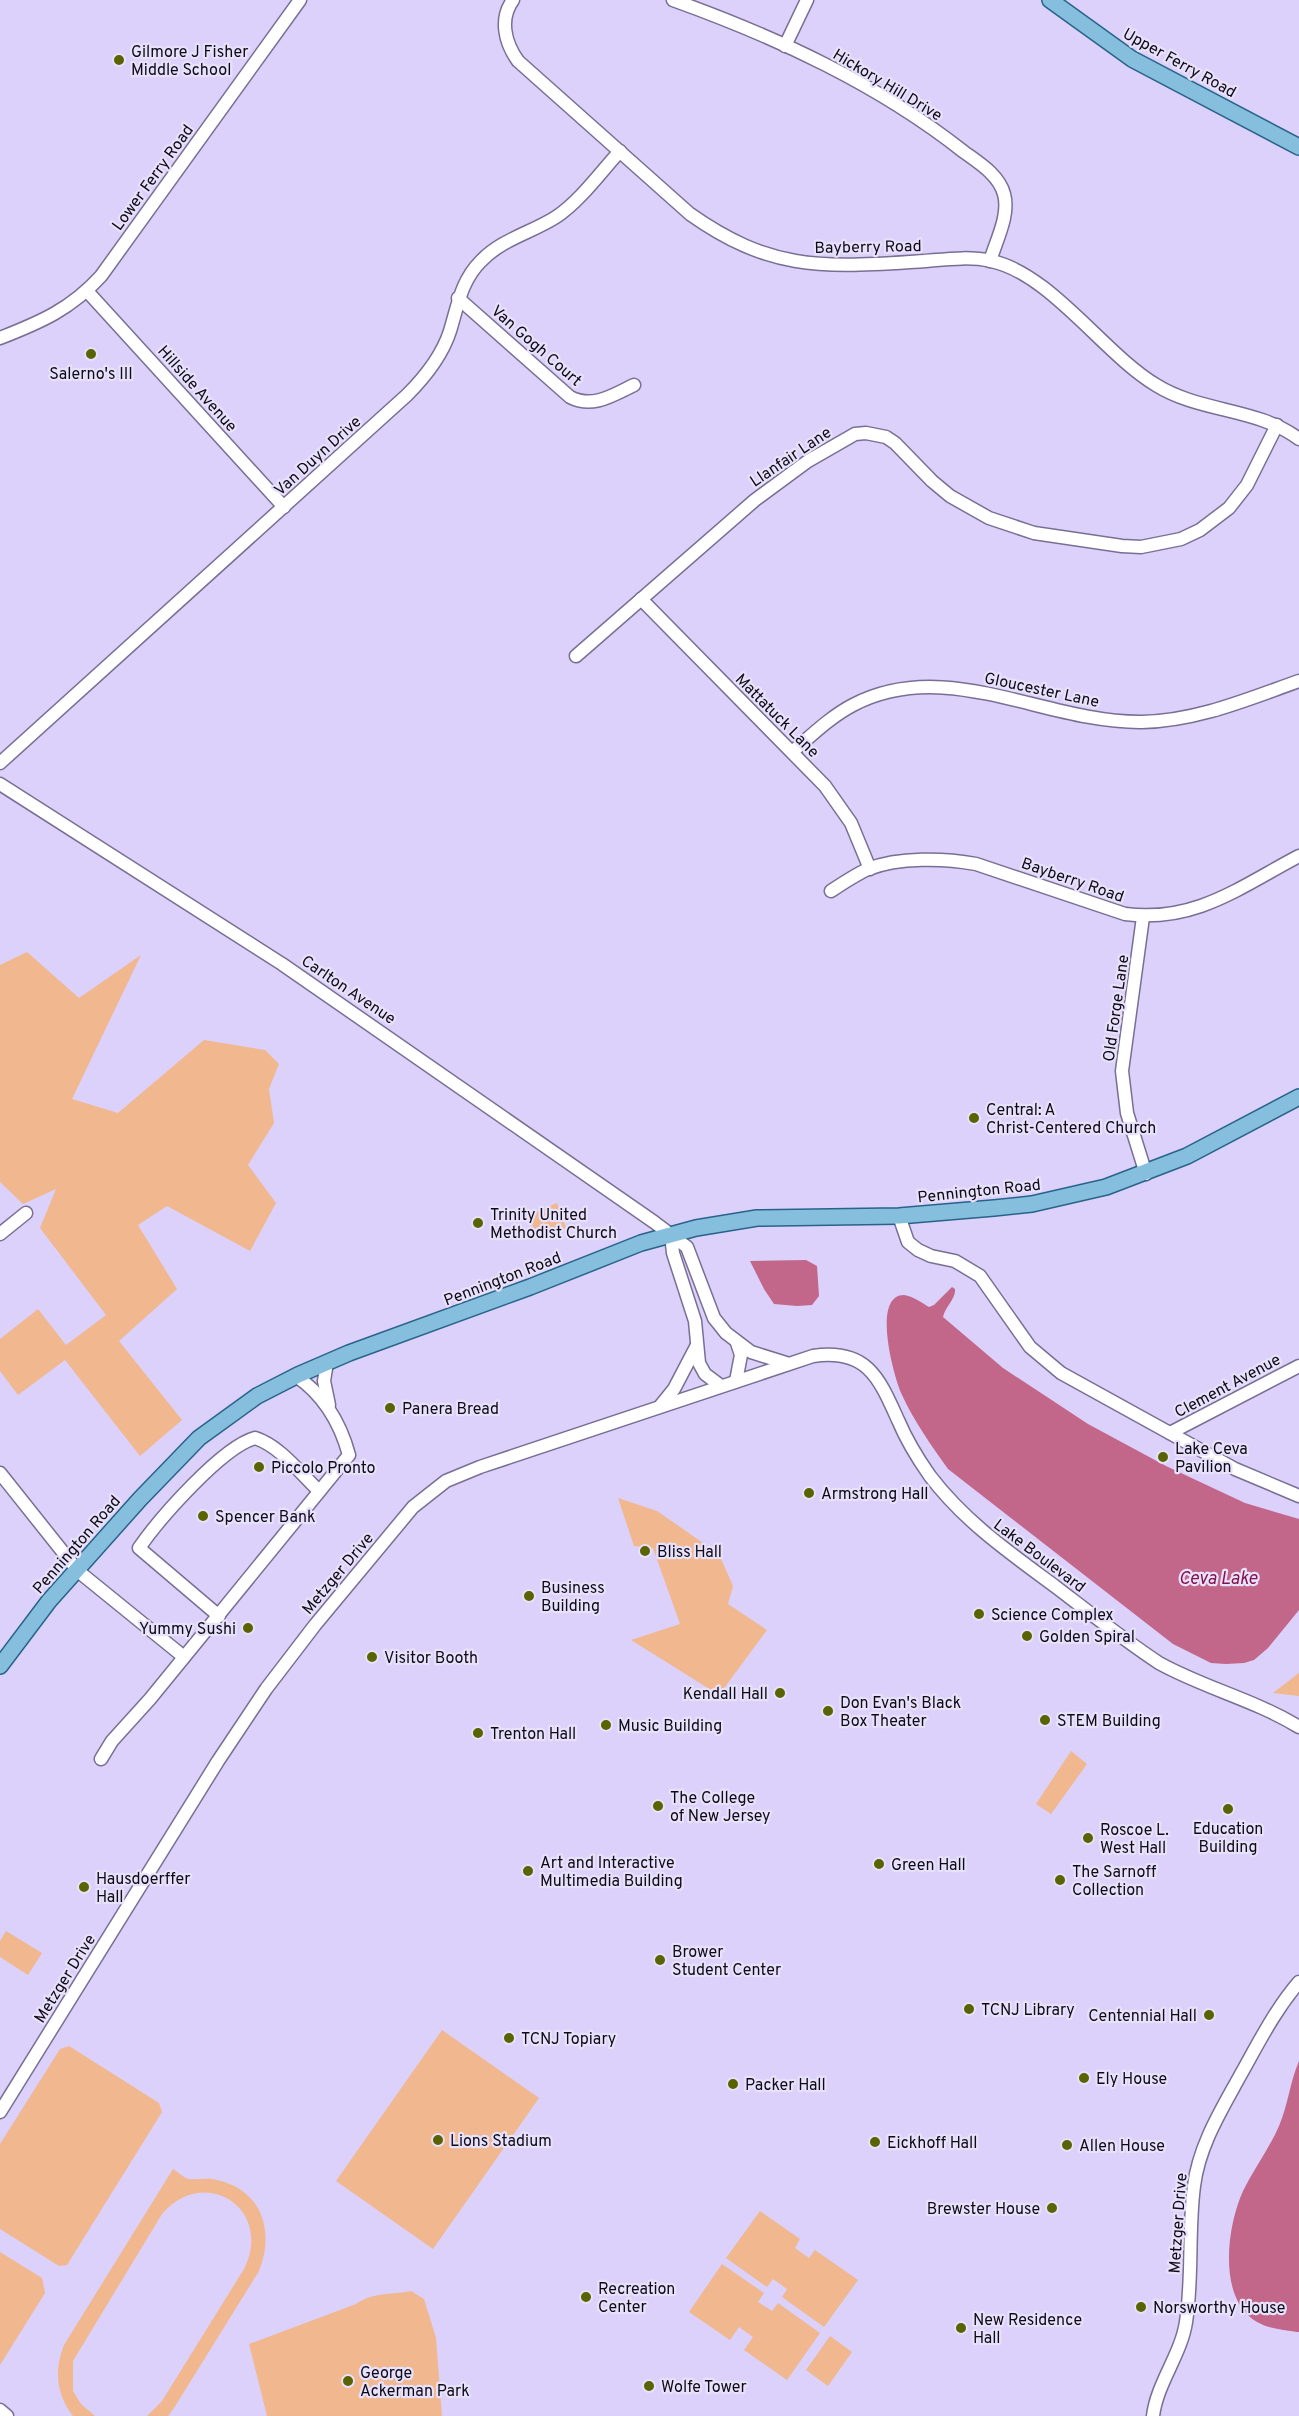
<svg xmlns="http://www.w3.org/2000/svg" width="1299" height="2416" font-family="Overpass,sans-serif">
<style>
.green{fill:#f1b78f}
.water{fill:#c2668a}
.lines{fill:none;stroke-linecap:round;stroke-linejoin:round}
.minor-casing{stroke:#796f94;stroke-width:15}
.major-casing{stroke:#286389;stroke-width:18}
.minor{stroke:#fff;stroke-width:12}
.major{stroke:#86bedd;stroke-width:15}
.poi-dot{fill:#596302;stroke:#e7e1fa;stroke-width:2}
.labels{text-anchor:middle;stroke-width:4.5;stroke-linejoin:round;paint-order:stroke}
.poi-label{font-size:16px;fill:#0e0a17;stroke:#e7e1fa;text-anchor:start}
.street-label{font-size:16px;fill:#0e0a17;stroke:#e7e1fa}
.water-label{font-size:18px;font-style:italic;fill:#85124c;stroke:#e7e1fa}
</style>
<rect width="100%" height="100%" fill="#dbd1fa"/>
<g class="green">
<polygon points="27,952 79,998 141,955 72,1099 118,1113 204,1040 265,1050 279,1064 269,1089 274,1123 248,1165 276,1203 250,1251 167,1206 138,1225 177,1289 119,1341 182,1420 140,1456 65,1360 18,1395 0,1371 0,1339 38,1309 66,1345 106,1315 40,1228 56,1189 23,1204 0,1182 0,965"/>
<polygon points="557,1203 566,1228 537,1238 529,1215"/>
<polygon points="618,1498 657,1511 719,1554 733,1586 728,1604 767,1630 719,1695 631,1640 680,1624 653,1548 634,1546"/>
<polygon points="1299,1673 1299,1696 1273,1693"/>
<polygon points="1071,1751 1087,1764 1051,1814 1036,1804"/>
<polygon points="6,1931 42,1953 28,1975 0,1957 0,1941"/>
<polygon points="442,2030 539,2098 433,2249 336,2181"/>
<polygon points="69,2046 159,2103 162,2112 67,2265 59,2266 0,2229 0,2144 60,2049"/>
<path d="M 173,2169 C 178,2172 184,2178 189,2179 C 198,2180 208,2177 217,2180 C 262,2190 275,2231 259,2271 L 174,2408 L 168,2416 L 147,2416 L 162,2401 L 244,2269 C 274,2209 205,2164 162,2214 L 73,2361 L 73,2391 L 81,2404 L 95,2416 L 73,2416 C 56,2394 54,2370 64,2345 Z"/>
<polygon points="760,2211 800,2239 795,2248 809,2258 815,2250 858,2280 824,2327 782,2297 787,2289 773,2279 767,2287 726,2258"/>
<polygon points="0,2252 42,2278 45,2293 0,2365"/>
<polygon points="722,2264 764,2293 758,2302 772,2311 778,2303 820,2333 787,2380 744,2350 753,2337 739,2327 730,2340 689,2312"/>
<path d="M 411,2291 L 424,2299 L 436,2338 L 442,2416 L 267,2416 L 249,2344 L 356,2304 C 372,2292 392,2295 411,2291 Z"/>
<polygon points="830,2336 852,2352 828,2386 806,2370"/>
</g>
<g class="water">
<polygon points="806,1260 817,1266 819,1296 812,1305 797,1306 774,1304 764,1289 750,1261"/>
<path d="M 952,1287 L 955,1289 C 956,1299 945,1307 943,1317 L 1003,1368 L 1088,1424 L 1166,1466 L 1245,1503 L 1299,1519 L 1299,1610 L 1268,1648 L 1254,1660 L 1244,1663 L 1226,1664 L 1211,1663 L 1173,1644 L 948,1469 C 931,1445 914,1421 902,1395 C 894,1378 871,1295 904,1295 C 913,1296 922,1303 929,1307 L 934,1305 Z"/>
<path d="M 1299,2061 L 1299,2332 L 1297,2332 C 1284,2330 1269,2329 1257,2322 C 1217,2299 1227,2226 1243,2191 C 1254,2169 1269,2149 1279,2126 C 1288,2105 1290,2082 1299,2061 Z"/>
</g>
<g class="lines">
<defs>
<g id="minor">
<path d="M 513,0 C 499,19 505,43 518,61 L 690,214 C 768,269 819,268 910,262 C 936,261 965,255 991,261 C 1050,273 1104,354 1156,385 C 1201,413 1256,407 1299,439"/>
<path d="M 673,0 C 776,37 878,84 964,152 C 979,163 999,175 1004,194 C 1010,215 996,241 990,261"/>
<polyline points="785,46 807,0"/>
<polyline points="87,291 284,507"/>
<path d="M 458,298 L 570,397 C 593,409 613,395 634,385"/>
<path d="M 0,338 C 41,322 71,309 101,276 L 300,0"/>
<polyline points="641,599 825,786 851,823 870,869"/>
<polyline points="576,656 755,500 808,461 855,434 866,433 886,437 895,443 932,481 950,496 989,518 1034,533 1122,546 1141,547 1181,539 1200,530 1229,508 1247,485 1277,425"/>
<path d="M 792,752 C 811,736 830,717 853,705 C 947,656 1044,723 1142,722 C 1197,721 1248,699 1299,681"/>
<path d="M 0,763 L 407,395 C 426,376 442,356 450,331 C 458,305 461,281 481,261 C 502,239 531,233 556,217 C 580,201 600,173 620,151"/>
<polyline points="0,784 282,964 654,1222 687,1247 714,1318 726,1333 751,1352 786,1363"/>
<path d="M 831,891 C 843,883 855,875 868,869 C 899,857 944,858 976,864 L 1125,914 C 1195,923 1240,887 1299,856"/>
<polyline points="1143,917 1122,1071 1127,1113 1146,1174"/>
<polyline points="899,1216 908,1242 918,1250 931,1256 955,1261 980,1276 1030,1347 1061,1373 1235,1469 1299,1496"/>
<polyline points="0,1234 26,1213"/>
<polyline points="671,1235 673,1253 695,1321 699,1363 705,1374 721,1386"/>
<polyline points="327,1362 324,1381 329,1405"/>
<polyline points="736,1381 741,1355 737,1343"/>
<polyline points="661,1405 674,1389 696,1347"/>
<polyline points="1170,1433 1299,1366"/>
<polyline points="0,1473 78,1571 184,1657"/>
<path d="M 219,1616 L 139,1548 C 159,1519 222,1447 255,1438 C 280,1446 300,1473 319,1491"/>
<path d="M 101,1759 L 112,1741 L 150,1699 L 349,1455 C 340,1422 324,1395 296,1376"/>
<path d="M 0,2112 L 218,1761 L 266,1689 L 315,1625 L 413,1507 L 446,1481 L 480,1467 L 813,1356 C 867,1348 879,1378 898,1420 C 906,1439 918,1459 930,1476 C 965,1522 1010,1553 1056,1587 C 1090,1613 1124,1640 1159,1663 C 1204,1688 1255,1700 1299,1727"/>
<polyline points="0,2410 7,2416"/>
<path d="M 1153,2416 C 1157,2383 1181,2355 1186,2322 C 1193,2277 1188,2231 1194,2186 C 1199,2145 1222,2109 1241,2074 C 1259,2042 1275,2010 1299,1982"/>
</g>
<g id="major">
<polyline points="1050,0 1132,59 1299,147"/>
<polyline points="0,1666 49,1601 140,1499 199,1438 257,1396 298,1375 349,1353 530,1287 641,1243 696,1228 757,1218 899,1216 994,1208 1032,1204 1106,1187 1187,1156 1299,1097"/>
</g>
</defs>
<use href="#minor" class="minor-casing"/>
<use href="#major" class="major-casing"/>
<use href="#minor" class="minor"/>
<use href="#major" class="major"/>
</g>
<g class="poi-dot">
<circle cx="119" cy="60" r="6"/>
<circle cx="91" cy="354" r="6"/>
<circle cx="974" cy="1118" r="6"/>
<circle cx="478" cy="1223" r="6"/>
<circle cx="390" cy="1408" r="6"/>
<circle cx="1163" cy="1457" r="6"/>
<circle cx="259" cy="1467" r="6"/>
<circle cx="809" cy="1493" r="6"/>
<circle cx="203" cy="1516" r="6"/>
<circle cx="645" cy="1551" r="6"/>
<circle cx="529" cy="1596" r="6"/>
<circle cx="979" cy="1614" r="6"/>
<circle cx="248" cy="1628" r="6"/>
<circle cx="1027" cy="1636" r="6"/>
<circle cx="372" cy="1657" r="6"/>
<circle cx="780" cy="1693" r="6"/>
<circle cx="828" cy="1711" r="6"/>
<circle cx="1045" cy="1720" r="6"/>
<circle cx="606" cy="1725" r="6"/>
<circle cx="478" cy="1733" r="6"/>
<circle cx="658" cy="1806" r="6"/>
<circle cx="1228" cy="1809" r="6"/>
<circle cx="1088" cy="1838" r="6"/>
<circle cx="879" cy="1864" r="6"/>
<circle cx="528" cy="1871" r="6"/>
<circle cx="1060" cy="1880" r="6"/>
<circle cx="84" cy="1887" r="6"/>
<circle cx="660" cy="1960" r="6"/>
<circle cx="969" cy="2009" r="6"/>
<circle cx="1209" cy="2015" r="6"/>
<circle cx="509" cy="2038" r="6"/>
<circle cx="1084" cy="2078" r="6"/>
<circle cx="733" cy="2084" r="6"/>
<circle cx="438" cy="2140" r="6"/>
<circle cx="875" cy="2142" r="6"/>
<circle cx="1067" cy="2145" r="6"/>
<circle cx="1052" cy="2208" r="6"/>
<circle cx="586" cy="2297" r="6"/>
<circle cx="1141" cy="2307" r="6"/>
<circle cx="961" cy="2328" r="6"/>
<circle cx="348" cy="2381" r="6"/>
<circle cx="649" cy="2386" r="6"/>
</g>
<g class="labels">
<g class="poi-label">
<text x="131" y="57">Gilmore J Fisher<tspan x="131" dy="18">Middle School</tspan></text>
<text x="91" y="379" text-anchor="middle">Salerno's III</text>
<text x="986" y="1115">Central: A<tspan x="986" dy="18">Christ-Centered Church</tspan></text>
<text x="490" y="1220">Trinity United<tspan x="490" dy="18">Methodist Church</tspan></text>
<text x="402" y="1414">Panera Bread</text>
<text x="1175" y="1454">Lake Ceva<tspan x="1175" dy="18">Pavilion</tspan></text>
<text x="271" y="1473">Piccolo Pronto</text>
<text x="821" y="1499">Armstrong Hall</text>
<text x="215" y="1522">Spencer Bank</text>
<text x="657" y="1557">Bliss Hall</text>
<text x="541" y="1593">Business<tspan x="541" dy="18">Building</tspan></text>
<text x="991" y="1620">Science Complex</text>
<text x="236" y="1634" text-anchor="end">Yummy Sushi</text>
<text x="1039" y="1642">Golden Spiral</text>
<text x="384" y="1663">Visitor Booth</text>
<text x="768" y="1699" text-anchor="end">Kendall Hall</text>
<text x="840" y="1708">Don Evan's Black<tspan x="840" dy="18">Box Theater</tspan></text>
<text x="1057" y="1726">STEM Building</text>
<text x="618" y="1731">Music Building</text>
<text x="490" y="1739">Trenton Hall</text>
<text x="670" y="1803">The College<tspan x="670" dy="18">of New Jersey</tspan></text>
<text x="1228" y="1834" text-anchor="middle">Education<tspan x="1228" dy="18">Building</tspan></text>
<text x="1100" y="1835">Roscoe L.<tspan x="1100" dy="18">West Hall</tspan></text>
<text x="540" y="1868">Art and Interactive<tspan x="540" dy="18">Multimedia Building</tspan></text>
<text x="891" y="1870">Green Hall</text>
<text x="1072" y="1877">The Sarnoff<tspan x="1072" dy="18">Collection</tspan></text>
<text x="96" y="1884">Hausdoerffer<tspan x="96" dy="18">Hall</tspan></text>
<text x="672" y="1957">Brower<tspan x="672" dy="18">Student Center</tspan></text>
<text x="981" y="2015">TCNJ Library</text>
<text x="1197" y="2021" text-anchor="end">Centennial Hall</text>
<text x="521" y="2044">TCNJ Topiary</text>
<text x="1096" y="2084">Ely House</text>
<text x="745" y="2090">Packer Hall</text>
<text x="450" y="2146">Lions Stadium</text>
<text x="887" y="2148">Eickhoff Hall</text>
<text x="1079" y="2151">Allen House</text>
<text x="1040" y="2214" text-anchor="end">Brewster House</text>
<text x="598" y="2294">Recreation<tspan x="598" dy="18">Center</tspan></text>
<text x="1153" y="2313">Norsworthy House</text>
<text x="973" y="2325">New Residence<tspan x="973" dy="18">Hall</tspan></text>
<text x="360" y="2378">George<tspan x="360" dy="18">Ackerman Park</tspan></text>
<text x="661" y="2392">Wolfe Tower</text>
</g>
<g class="street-label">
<text transform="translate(1180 62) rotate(29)" y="6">Upper Ferry Road</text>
<text transform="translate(888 84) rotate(31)" y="6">Hickory Hill Drive</text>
<text transform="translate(152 177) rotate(-54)" y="6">Lower Ferry Road</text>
<text transform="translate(868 246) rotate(-1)" y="6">Bayberry Road</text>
<text transform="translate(537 345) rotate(41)" y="6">Van Gogh Court</text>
<text transform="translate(198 388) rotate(48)" y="6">Hillside Avenue</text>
<text transform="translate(317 455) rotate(-42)" y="6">Van Duyn Drive</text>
<text transform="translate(790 456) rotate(-34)" y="6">Llanfair Lane</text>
<text transform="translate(1042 689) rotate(12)" y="6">Gloucester Lane</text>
<text transform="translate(778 715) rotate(45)" y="6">Mattatuck Lane</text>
<text transform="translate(1073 879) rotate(19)" y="6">Bayberry Road</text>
<text transform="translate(349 989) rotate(34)" y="6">Carlton Avenue</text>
<text transform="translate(1115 1008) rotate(-82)" y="6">Old Forge Lane</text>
<text transform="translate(979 1190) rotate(-6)" y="6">Pennington Road</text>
<text transform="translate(502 1278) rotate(-21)" y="6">Pennington Road</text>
<text transform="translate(1227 1385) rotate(-28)" y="6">Clement Avenue</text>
<text transform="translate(76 1544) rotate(-49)" y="6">Pennington Road</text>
<text transform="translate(1040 1555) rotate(37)" y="6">Lake Boulevard</text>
<text transform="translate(337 1573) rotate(-50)" y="6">Metzger Drive</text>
<text transform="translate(64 1978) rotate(-58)" y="6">Metzger Drive</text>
<text transform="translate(1177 2223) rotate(-86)" y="6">Metzger Drive</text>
</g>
<g class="water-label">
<text x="1218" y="1584">Ceva Lake</text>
</g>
</g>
</svg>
